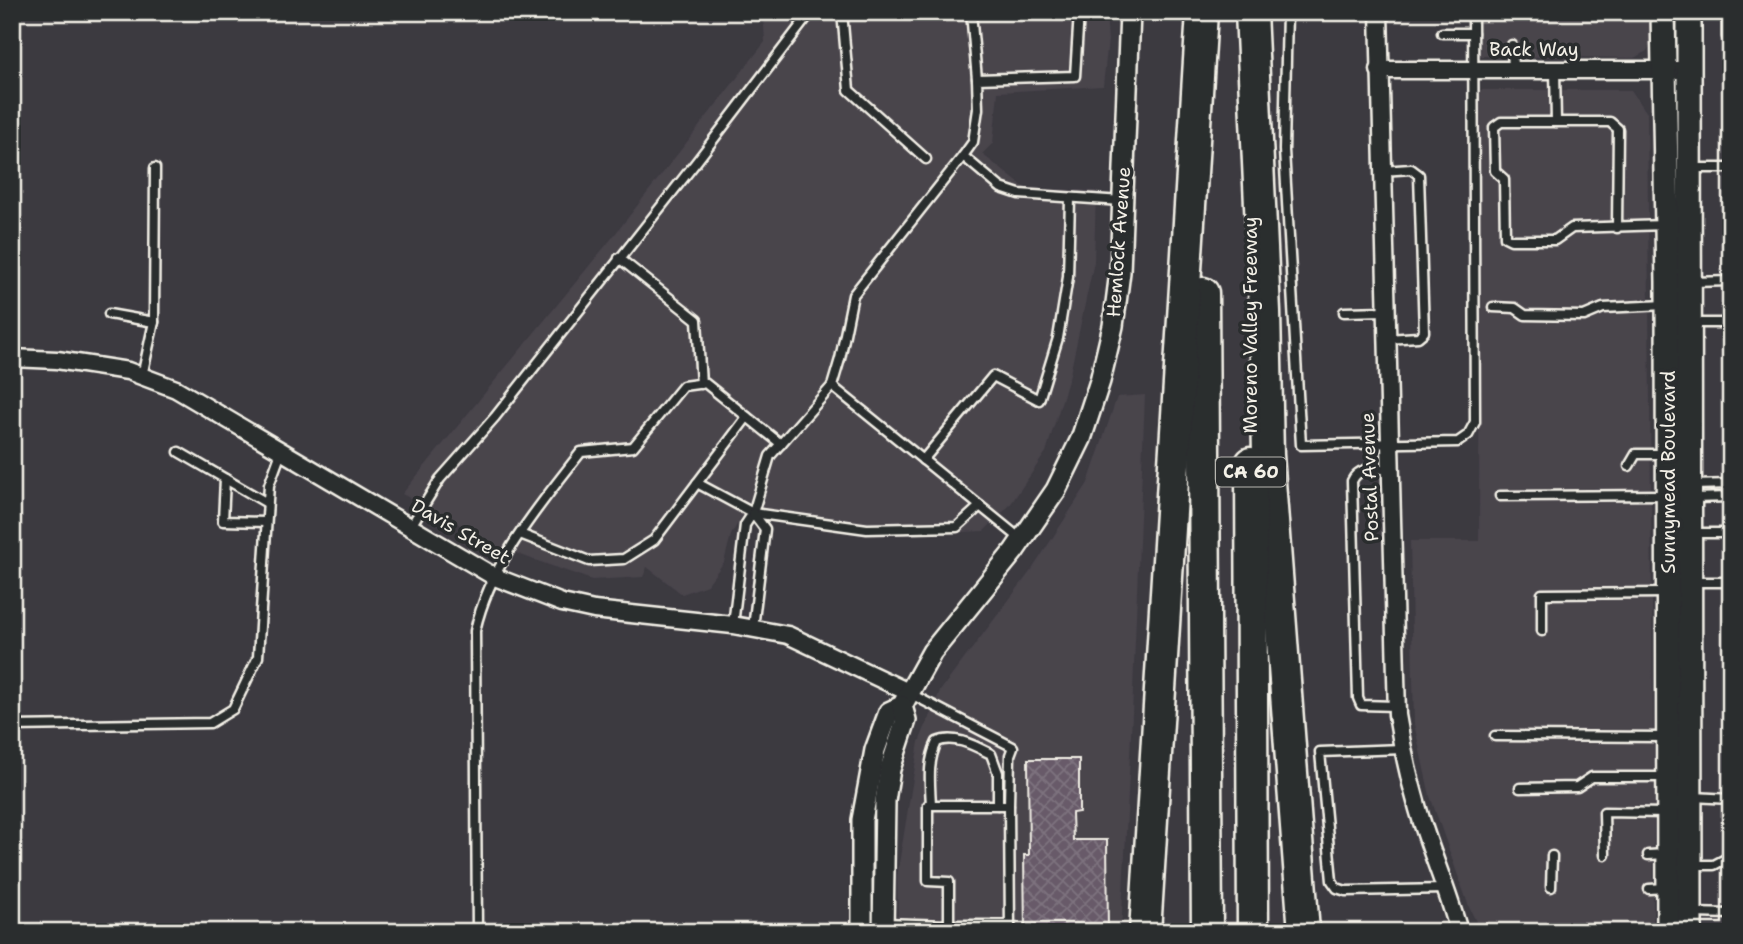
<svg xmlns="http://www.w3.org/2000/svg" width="1743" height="944" font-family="'Shantell Sans',sans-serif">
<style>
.built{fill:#49444c}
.building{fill:url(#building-cross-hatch);stroke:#f4f1e8;stroke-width:2}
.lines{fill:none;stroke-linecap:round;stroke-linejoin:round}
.service-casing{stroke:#f4f1e8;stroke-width:13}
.minor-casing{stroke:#f4f1e8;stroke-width:21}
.tertiary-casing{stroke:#f4f1e8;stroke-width:24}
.secondary-casing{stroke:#f4f1e8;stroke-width:28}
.motorway-casing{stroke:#f4f1e8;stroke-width:35}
.service{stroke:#2a2d2e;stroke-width:8}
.minor{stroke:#2a2d2e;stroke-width:16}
.tertiary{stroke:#2a2d2e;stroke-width:19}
.secondary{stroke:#2a2d2e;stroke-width:23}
.motorway{stroke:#2a2d2e;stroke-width:30}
.labels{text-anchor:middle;stroke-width:7;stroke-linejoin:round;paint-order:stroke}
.shield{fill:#2a2d2e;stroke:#b7b6b0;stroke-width:2}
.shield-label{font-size:18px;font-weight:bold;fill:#f4f1e8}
.street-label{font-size:19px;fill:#f4f1e8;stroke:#2a2d2e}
</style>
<defs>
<pattern id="building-cross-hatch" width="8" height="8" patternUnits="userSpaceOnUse" patternTransform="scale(1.75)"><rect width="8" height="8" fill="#675a69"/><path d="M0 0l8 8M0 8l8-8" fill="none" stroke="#7d727e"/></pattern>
</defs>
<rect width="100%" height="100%" fill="#3c3a40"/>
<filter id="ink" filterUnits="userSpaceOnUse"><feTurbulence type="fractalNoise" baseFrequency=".0143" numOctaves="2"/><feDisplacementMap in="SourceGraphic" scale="14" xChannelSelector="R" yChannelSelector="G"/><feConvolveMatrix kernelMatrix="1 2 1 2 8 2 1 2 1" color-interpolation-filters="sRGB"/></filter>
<g filter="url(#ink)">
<g class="built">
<polygon points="763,12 1106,12 1108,40 1103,86 998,92 993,143 982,154 1025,188 1096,191 1094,262 1070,374 1046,452 1010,505 984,531 899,535 771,522 742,516 731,535 724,562 707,585 682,594 647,567 643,577 592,580 529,558 487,542 447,517 402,494 612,238 765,42"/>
<polygon points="1480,12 1652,12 1652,40 1647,51 1634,58 1480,56"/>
<polygon points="1480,90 1631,90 1647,113 1654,791 1653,932 1481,932 1469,907 1430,796 1414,724 1410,541 1479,541"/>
<polygon points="1145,395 1132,715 1121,932 898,932 897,876 919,742 940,691 1033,568 1088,483 1117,397"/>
</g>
<polygon class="building" points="1028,759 1079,759 1079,812 1072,813 1073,840 1107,840 1108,932 1025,932 1024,855 1029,855"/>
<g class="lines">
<defs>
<g id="service">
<polyline points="842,12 849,90 926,159"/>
<polyline points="971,12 977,79"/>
<polyline points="1079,12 1075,76 977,79 978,109 973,142 963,156 1001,188 1019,194 1122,201"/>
<polyline points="1287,12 1284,150 1301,445 1458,442 1468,435 1475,422 1473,12"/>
<polyline points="1727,12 1727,37"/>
<polyline points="1442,33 1473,33"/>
<polyline points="1512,45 1513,70"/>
<polyline points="1555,70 1556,122"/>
<polyline points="963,156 853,295 840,359 832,386 1022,540"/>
<polyline points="1692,168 1731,168"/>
<polyline points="1382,171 1411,169 1419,175 1424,332 1418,337 1387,339"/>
<polyline points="1617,228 1618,129 1610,122 1501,122 1494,127 1495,171 1504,179 1505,237 1511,240 1555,240 1572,228 1665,225"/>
<polyline points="619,258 697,320 701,384"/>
<polyline points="1692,282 1731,281"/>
<polyline points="1493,307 1515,308 1525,315 1584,316 1603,308 1665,305"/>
<polyline points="1344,312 1386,311"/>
<polyline points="109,314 154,322"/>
<polyline points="1692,323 1731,323"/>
<polyline points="142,376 154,322 155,168"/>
<polyline points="179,452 267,503"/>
<polyline points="923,460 993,376 1039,400 1058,338 1068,277 1070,199"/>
<polyline points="1629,466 1636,454 1665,454"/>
<path d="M 1390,469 C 1375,469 1359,466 1352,481 L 1358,698 L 1361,705 L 1396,706"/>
<polyline points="225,479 223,521 266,522"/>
<polyline points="697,483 753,513 867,529 957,527 980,506"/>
<polyline points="1693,485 1731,484"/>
<polyline points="1500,496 1665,495"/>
<polyline points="1693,498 1731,497"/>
<polyline points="411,526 440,479 495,417 697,161 811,12"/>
<polyline points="1693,533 1731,533"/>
<polyline points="520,534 589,561 624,559 654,540 747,417"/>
<polyline points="1692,582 1731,582"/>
<polyline points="733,625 745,525 753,513 770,456 832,386"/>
<polyline points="753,628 765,529 753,513"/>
<polyline points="1542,631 1542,594 1666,593"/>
<polyline points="12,726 210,723 233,709 258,657 269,485 282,450"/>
<polyline points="1495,736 1666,737"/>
<polyline points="1403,749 1320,752 1332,881 1337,888 1346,891 1445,889"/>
<polyline points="1520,788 1577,787 1592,777 1666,777"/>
<polyline points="1693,797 1731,799"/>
<path d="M 931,805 C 930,783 927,762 937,742 C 954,734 975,746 991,754 L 998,773 L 998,805"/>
<polyline points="1009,805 1010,932"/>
<polyline points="1605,855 1604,812 1666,813"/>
<polyline points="1648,855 1666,854"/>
<polyline points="1690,865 1714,865 1731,856"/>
<polyline points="1551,887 1552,856"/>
<polyline points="1649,889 1666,888"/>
<polyline points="1693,913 1731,914"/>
<polyline points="883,923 949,925 949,882 928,881 928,805 1009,805 1010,755 1013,747 911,694"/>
<path d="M 477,932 L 475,631 C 490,563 539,506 581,452 L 633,447 L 683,386 L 705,383 L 781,444"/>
<polyline points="949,932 949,925 1010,925"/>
</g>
<g id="minor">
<path d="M 1379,12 L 1397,715 C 1402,747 1409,778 1418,809 C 1430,851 1448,890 1459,932"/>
<polyline points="1379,70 1689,70"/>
<polyline points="12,358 57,360 128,371 176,389 495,577 562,603 594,610 733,625 788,635 908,692"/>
</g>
<g id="tertiary">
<polyline points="862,932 862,820 875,750 889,712 902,706 932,652 1014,551 1056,490 1081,439 1100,381 1113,326 1120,272 1130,12"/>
<polyline points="883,932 885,801 890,769 906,720 902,706"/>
</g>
<g id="secondary">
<polyline points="1663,12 1668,282 1669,932"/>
<polyline points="1689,12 1690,932"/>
</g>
<g id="motorway">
<polyline points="1251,12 1265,312 1268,455 1304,932"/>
<polyline points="1203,293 1207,932"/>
<polyline points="1251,463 1253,932"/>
<polyline points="1145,932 1202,12"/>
</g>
</defs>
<use href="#service" class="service-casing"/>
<use href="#minor" class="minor-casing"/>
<use href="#tertiary" class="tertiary-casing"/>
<use href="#secondary" class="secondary-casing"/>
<use href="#motorway" class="motorway-casing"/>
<use href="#service" class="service"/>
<use href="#minor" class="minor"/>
<use href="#tertiary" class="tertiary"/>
<use href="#secondary" class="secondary"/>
<use href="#motorway" class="motorway"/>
</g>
</g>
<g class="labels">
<rect class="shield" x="1216" y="457.5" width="70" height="29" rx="5"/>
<g class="shield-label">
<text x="1251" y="478">CA 60</text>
</g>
<g class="street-label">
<text x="1534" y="56">Back Way</text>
<text transform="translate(1118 242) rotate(-86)" y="7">Hemlock Avenue</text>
<text transform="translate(1250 325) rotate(-90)" y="7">Moreno Valley Freeway</text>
<text transform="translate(1668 472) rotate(-90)" y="7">Sunnymead Boulevard</text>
<text transform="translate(1369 477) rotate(-92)" y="7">Postal Avenue</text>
<text transform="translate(461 531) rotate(30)" y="7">Davis Street</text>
</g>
</g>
<rect width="1743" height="944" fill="none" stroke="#2a2d2e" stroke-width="42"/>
<rect x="21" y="21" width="1701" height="902" fill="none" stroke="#f4f1e8" stroke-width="2.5" filter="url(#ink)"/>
</svg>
